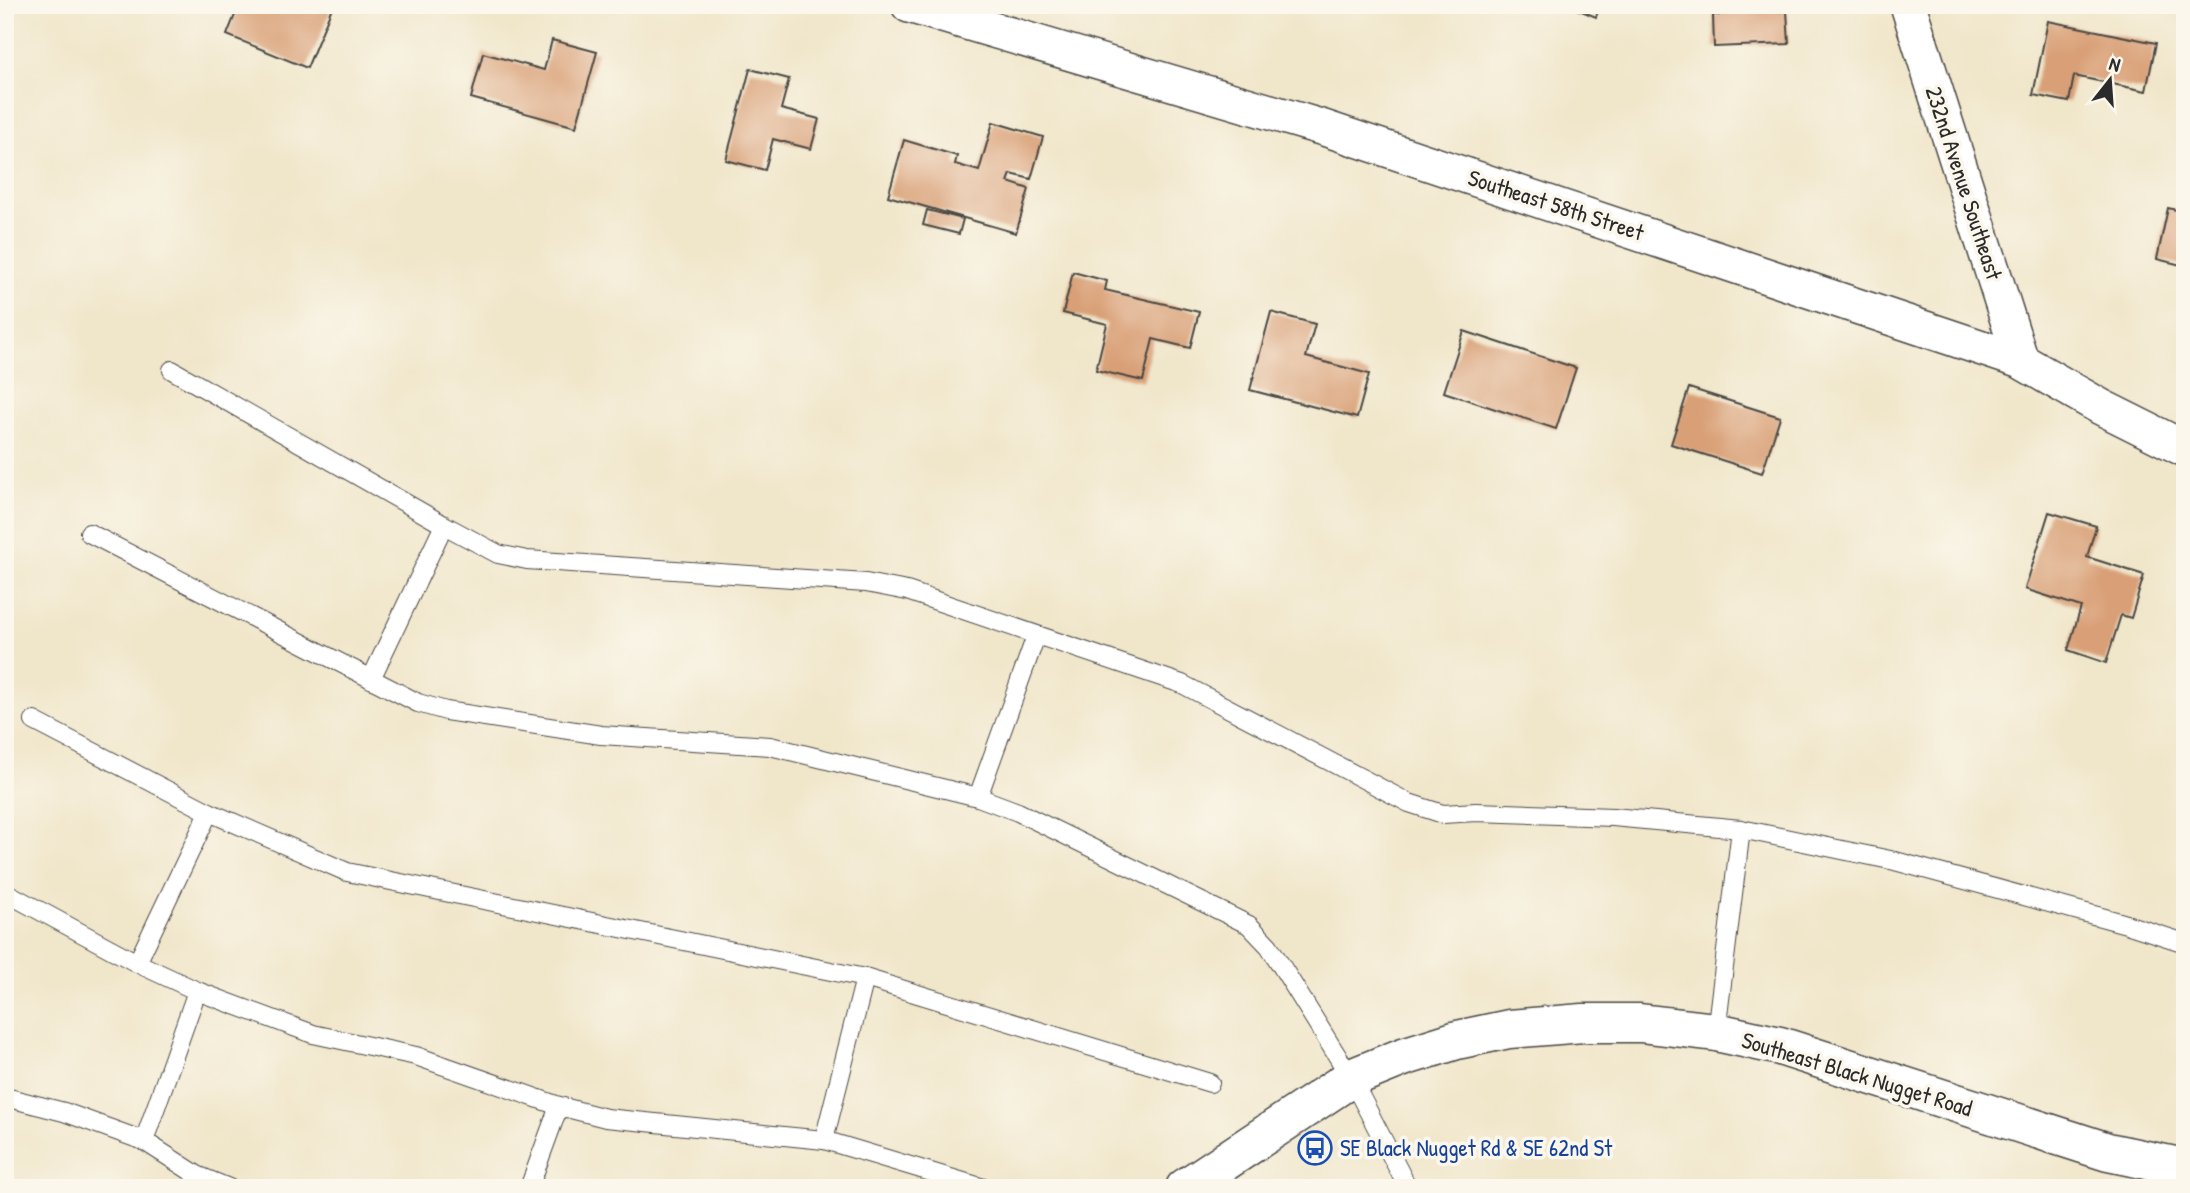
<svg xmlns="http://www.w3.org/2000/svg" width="2190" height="1193" font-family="'Patrick Hand',sans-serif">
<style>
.building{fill:#d9a077}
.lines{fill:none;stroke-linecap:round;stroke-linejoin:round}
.lane-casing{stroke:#494743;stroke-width:20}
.street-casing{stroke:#494743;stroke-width:38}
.secondary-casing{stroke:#494743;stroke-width:41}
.lane{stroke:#fff;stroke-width:18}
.street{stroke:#fff;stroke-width:35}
.secondary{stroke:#fff;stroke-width:38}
.labels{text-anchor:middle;stroke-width:7;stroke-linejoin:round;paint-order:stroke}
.street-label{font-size:23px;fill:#2b2b2b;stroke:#fbf7ec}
.transit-label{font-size:23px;fill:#164399;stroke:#fbf7ec;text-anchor:start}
</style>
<rect width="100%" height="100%" fill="#fbf7ec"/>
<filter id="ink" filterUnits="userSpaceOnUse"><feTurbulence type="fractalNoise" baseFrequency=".0143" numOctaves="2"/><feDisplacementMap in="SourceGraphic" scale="14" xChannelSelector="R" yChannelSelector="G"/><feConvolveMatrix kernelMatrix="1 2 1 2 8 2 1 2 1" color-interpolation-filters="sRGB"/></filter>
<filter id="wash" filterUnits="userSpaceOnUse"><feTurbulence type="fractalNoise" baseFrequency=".00686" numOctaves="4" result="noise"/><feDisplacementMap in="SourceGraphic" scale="28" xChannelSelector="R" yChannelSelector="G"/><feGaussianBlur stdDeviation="1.57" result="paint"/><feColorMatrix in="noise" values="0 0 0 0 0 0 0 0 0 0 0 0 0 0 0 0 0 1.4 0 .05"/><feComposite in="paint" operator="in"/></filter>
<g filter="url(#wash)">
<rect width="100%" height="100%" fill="#f0e6ca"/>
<g id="blocks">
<g class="building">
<polygon points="239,5 333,5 307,68 227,35"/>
<polygon points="1567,5 1600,5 1596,17"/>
<polygon points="1719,5 1760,5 1760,12 1787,11 1789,44 1714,47 1713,15 1719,15"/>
<polygon points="2048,21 2156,43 2146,91 2074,76 2069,102 2033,95"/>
<polygon points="552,40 597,52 576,127 471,98 483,53 544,70"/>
<polygon points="750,69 789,79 781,109 819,119 811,149 773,139 765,170 726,160"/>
<polygon points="993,122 1043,137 1031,179 1011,174 1008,182 1029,189 1016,233 888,196 904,140 957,156 955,164 979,171"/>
<polygon points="2168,208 2185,212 2185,266 2157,259"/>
<polygon points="927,210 963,219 959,234 923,225"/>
<polygon points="1073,272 1107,281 1105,290 1199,312 1190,348 1153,339 1143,381 1096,370 1107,324 1063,313"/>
<polygon points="1271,312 1315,324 1306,357 1369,374 1357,418 1250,390"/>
<polygon points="1464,331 1576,368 1556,429 1444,392"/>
<polygon points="1689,388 1780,417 1762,473 1671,444"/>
<polygon points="2049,512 2096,526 2087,557 2144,575 2131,618 2121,615 2106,663 2068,650 2081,607 2025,589"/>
</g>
</g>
</g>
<g filter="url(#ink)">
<use href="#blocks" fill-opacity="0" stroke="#494743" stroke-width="2"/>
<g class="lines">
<defs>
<g id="lane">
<polyline points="172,370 444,525 371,679"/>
<polyline points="444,525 498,554 527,560 866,583 907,591 1182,684 1409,803 1443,814 1476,812 1613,817 1741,829 1895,861 2123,923 2185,943"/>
<polyline points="89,533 418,703 446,711 601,735 770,746 978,797 1018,812 1249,925 1269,946 1351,1078 1408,1188"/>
<polyline points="34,721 209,812 137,963"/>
<polyline points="978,797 1036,636"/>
<polyline points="209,812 347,872 865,978 824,1140"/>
<polyline points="5,892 137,963 197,991"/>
<polyline points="865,978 1210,1083"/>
<polyline points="1716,1032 1741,829"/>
<polyline points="5,1097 64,1112 144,1141 197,1175 229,1188"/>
<polyline points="144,1141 197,991 313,1034 416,1056 559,1106"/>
<polyline points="529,1188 559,1106 606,1118 824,1140 984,1188"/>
</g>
<g id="street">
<polyline points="909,5 1324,128 2021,361 2101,407 2185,449"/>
<polyline points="1908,5 2021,361"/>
</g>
<polyline id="secondary" points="1185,1188 1351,1078 1403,1057 1457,1040 1509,1029 1583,1023 1640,1023 1716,1032 1780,1046 2108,1152 2185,1168"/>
</defs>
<use href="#lane" class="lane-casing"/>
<use href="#street" class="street-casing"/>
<use href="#secondary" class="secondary-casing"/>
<use href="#lane" class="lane"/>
<use href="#street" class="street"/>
<use href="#secondary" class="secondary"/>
</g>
</g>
<defs>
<symbol id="bus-ring" viewBox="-11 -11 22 22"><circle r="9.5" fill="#fbf7ec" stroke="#1a4fb4" stroke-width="1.5"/><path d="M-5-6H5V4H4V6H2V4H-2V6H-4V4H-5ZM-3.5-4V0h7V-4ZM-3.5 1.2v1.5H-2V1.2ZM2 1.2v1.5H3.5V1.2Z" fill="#1a4fb4"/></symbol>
</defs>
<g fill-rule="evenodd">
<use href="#bus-ring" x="1296" y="1129" width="38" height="38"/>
</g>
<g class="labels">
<g class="street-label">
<text transform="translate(1964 183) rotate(72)" y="8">232nd Avenue Southeast</text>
<text transform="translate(1556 205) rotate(18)" y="8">Southeast 58th Street</text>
<text transform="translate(1857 1074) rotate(17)" y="8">Southeast Black Nugget Road</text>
</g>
<g class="transit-label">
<text x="1340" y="1156">SE Black Nugget Rd &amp; SE 62nd St</text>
</g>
</g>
<rect width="2190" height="1193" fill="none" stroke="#fbf7ec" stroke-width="28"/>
<g transform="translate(2110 80) rotate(17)" stroke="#fbf7ec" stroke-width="5" paint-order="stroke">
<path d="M0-5L12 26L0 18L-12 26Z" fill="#2b2b2b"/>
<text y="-10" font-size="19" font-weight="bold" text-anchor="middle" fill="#2b2b2b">N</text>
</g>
</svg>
